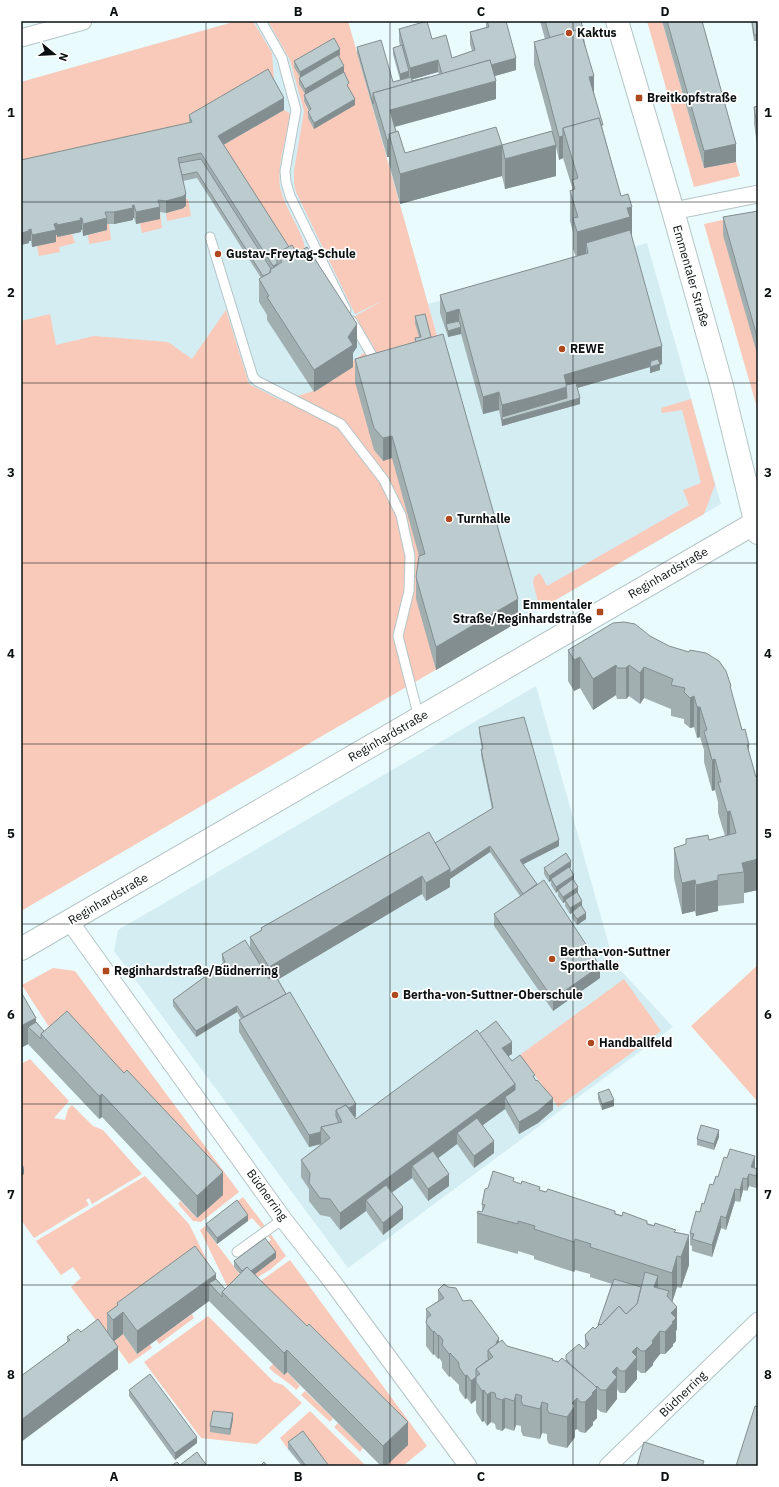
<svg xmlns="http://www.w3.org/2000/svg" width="779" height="1487" font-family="'IBM Plex Sans',sans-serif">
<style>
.built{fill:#d4edf2}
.green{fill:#f9caba}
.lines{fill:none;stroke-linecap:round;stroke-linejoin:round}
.service-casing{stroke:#b5c5c8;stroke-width:11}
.minor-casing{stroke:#b5c5c8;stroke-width:19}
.tertiary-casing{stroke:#b5c5c8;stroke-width:24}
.service{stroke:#fff;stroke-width:9}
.minor{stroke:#fff;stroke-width:17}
.tertiary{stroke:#fff;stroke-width:22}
.wall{fill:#a1afb1;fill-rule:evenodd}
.shaded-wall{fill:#838e90}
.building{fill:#bbcbce;stroke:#838e90}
.grid{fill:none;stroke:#0b1011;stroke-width:1;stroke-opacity:0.55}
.poi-dot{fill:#ae481e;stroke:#fff;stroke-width:1.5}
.labels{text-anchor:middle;stroke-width:3.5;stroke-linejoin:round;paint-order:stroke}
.poi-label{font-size:12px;font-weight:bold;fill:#0b1011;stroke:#fff;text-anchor:start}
.street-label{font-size:12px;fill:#0b1011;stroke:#fff}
.neatline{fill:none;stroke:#0b1011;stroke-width:1.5}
.grid-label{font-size:13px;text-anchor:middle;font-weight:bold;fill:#0b1011}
</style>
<rect width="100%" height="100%" fill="#eafbfe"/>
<g class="built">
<polygon points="237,21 348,21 428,304 647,243 721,504 518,622 428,304 313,391 21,486 21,82"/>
<polygon points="536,686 614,963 673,1027 348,1268 114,951 118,930"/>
</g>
<g class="green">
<polygon points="237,21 253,21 272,53 274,79 190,127 21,172 21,82"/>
<polygon points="268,21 348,21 518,622 21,911 21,321 50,314 56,345 94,336 168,342 192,359 226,310 249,384 282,401 313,391 373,346 355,316 384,300 355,314 296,192 294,184 294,171 304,111 290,60"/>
<polygon points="647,21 662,21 704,168 736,162 740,176 694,187"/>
<path d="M 284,110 L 291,114 C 287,135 275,171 281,191 C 286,209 298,225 304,243 L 305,250 L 300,261 L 218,148 Z"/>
<polygon points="185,199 188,199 191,216 167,221 166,213 184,208"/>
<polygon points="160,212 162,228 142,233 140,223"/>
<polygon points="754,213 758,411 704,224"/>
<polygon points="109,223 111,240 89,244 88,235 107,230 105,224"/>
<polygon points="72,234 75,243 59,247 60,252 39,256 37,246 55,242 54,236 57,235 57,237"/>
<polygon points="691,399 715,485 704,514 540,609 533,583 534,577 540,573 547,586 689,505 683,490 701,483 682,410 662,413 661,408"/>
<polygon points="758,965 758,1102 691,1026"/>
<polygon points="53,968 75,971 239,1192 201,1222 193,1221 178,1204 180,1201 197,1218 222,1194 58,1041 22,985"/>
<polygon points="624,979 661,1031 558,1107 520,1055"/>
<polygon points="30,1059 69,1101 54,1118 65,1120 68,1109 72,1105 93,1126 103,1130 142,1174 92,1204 89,1198 86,1200 89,1205 34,1238 21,1220 21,1064"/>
<polygon points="145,1176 189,1224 224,1295 107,1335 71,1287 81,1278 73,1267 61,1275 36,1241"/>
<polygon points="243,1197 265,1226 262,1229 252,1218 248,1221 206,1230 245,1281 265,1244 271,1240 267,1235 270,1233 286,1256 271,1269 231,1294 200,1230"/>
<polygon points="290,1260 427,1446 403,1466 386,1466 258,1283"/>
<polygon points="192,1314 194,1318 159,1344 156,1340"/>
<polygon points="208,1316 274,1382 283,1385 302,1403 257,1444 201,1438 144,1362"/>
<polygon points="123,1334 137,1354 150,1344 152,1348 129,1364 113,1342"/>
<path d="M 273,1364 L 287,1372 L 300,1386 L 296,1390 C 288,1381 278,1377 269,1368 Z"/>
<polygon points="305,1391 333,1418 330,1422 301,1395"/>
<polygon points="310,1411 366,1466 325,1466 288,1449 280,1438"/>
<polygon points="338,1423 363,1448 360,1452 334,1427"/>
</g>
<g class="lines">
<defs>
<g id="service">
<polyline points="261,21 282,58 296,110 285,171 286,182 290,196 346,310"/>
<polyline points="210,237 253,377 257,381 341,424 384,480 401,515 410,556 409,591 398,636 419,718"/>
<polyline points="352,321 377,364"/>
<polyline points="237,1252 283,1219"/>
</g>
<g id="minor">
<polyline points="21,38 83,21"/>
<polyline points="673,211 758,194"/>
<polyline points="70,922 283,1219 331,1280 468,1466"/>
<polyline points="608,1466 758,1321"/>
</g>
<g id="tertiary">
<polyline points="617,21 673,211 722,386 758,533"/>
<polyline points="21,949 755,523"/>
</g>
</defs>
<use href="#service" class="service-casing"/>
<use href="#minor" class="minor-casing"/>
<use href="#tertiary" class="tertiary-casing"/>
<use href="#service" class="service"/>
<use href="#minor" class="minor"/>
<use href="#tertiary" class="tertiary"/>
</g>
<g class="wall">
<path d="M 486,21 L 506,21 L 516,70 L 494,76 L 496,99 L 395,127 L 405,153 L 502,145 L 552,131 L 534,65 L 534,42 L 545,39 L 540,21 L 581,21 L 594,93 L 603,130 L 632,237 L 662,364 L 660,365 L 660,370 L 650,373 L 650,367 L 577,388 L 580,404 L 502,426 L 499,410 L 483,414 L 461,334 L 448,337 L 440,313 L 440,295 L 576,257 L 573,249 L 573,232 L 570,221 L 570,191 L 572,190 L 572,187 L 563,158 L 559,160 L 556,147 L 556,176 L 505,189 L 502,176 L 400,204 L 389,164 L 389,157 L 387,157 L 357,53 L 357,47 L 393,82 L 400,80 L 393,54 L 393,48 L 400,46 L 399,41 L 399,29 L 432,39 L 452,58 L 472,51 L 470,44 L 470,32 L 486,27 ZM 438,72 L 439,74 L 429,77 L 412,81 L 411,80 Z"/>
<polygon points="662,21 702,21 736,162 704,168"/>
<polygon points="751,21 758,21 758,41 754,41"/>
<polygon points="340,55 339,56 344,72 341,74 349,89 355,105 314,129 308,118 308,112 309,111 304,101 304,95 305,94 299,84 299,78 300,77 294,67 294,61"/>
<polygon points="758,106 758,151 754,124 754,107"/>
<polygon points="284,110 223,145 289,247 357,347 353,353 353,367 314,392 267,320 267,315 259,302 259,279 261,278 197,178 183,181 186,206 184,207 184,208 166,213 160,212 160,219 136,224 134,218 133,218 133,220 114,224 107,224 107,230 83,236 82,230 81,230 81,232 72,234 57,237 57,235 56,235 56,242 32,247 31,241 29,241 29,243 21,245 21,160 189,123 189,115"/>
<polygon points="758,211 758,357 723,235 723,217"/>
<polygon points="415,316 431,337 518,622 436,670 416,599 416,577 419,556 392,458 383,461 374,450 355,382 355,359 415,342 415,338 419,337 415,323"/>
<polygon points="650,636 731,692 756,777 758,776 758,890 744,893 744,903 718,906 718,911 696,916 695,911 682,914 674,878 674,848 686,844 686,839 709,840 725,836 718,813 718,802 715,790 712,791 704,762 704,750 700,737 697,738 694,727 690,728 684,723 684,719 671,716 671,709 644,698 640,704 629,696 626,699 617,699 616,695 593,710 580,688 574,691 568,681 568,650"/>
<polygon points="479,727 559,846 523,864 600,978 553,1011 494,926 494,914 520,896 490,852 450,879 450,887 426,901 422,894 278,979 356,1116 355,1117 356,1119 479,1034 512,1054 508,1056 512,1061 535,1080 553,1110 538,1123 519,1134 505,1109 483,1125 494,1153 474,1168 457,1144 438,1158 449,1186 428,1201 412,1178 392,1192 403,1219 383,1235 366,1211 340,1230 330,1217 320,1215 309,1201 309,1189 301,1177 301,1160 321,1144 309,1147 239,1032 239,1020 241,1019 237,1012 196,1037 173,1006 173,1000 223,963 222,960 222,954 250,948 250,937 261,930 261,928 435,843 492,809 481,755 481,749 482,749 479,733"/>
<polygon points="571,867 570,868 574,881 578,893 586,919 577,925 572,918 572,913 570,914 565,906 565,902 563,903 558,896 558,891 556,893 551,885 551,881 549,882 544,874 544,868"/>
<polygon points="21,992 36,1022 44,1031 223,1195 197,1218 102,1117 99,1119 28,1044 21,1048"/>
<polygon points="598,1093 614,1106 602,1110 598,1099"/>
<polygon points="719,1137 714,1150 697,1145 697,1139"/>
<polygon points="754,1168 758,1181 756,1188 749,1186 747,1191 743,1190 740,1202 735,1201 726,1230 721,1228 712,1257 692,1251 692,1246 690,1245 690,1233 700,1212 718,1177"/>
<polygon points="514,1182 676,1232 689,1265 681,1288 677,1287 672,1302 677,1329 676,1331 676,1341 673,1344 673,1346 665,1354 660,1354 653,1363 653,1365 645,1373 641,1373 637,1370 637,1379 625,1393 620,1393 617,1389 617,1399 606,1413 601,1412 597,1409 597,1418 593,1422 593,1425 585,1433 580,1432 577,1429 575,1430 575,1437 567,1448 549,1444 547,1440 547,1434 542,1433 540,1439 523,1436 521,1431 521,1426 516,1425 514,1431 505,1428 502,1431 496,1429 495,1424 491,1422 487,1426 484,1421 482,1422 476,1412 476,1400 471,1404 467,1398 465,1399 459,1390 459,1385 450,1376 449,1377 442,1368 442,1362 439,1358 438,1359 434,1354 433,1355 426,1346 426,1309 438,1301 438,1290 463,1301 499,1342 507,1346 558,1362 566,1360 566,1355 584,1349 585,1347 585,1335 595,1329 598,1325 612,1284 590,1277 590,1274 575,1270 574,1272 534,1259 534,1256 518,1251 518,1254 477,1243 477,1213 482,1212 482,1204"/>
<polygon points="248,1221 217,1244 206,1230 206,1224"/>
<polygon points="276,1258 255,1274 408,1445 386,1466 381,1466 287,1372 284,1375 222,1314 209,1301 137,1354 123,1334 114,1341 118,1369 21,1442 21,1376 67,1342 67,1337 81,1332 107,1332 107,1313 117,1306 117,1303 216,1279 225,1289 240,1274 234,1267 234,1261"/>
<polygon points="129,1390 197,1443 175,1460 129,1396"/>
<polygon points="233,1419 230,1435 210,1432 210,1426"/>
<polygon points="288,1442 329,1466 302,1466 288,1449"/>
</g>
<g class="shaded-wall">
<polygon points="584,33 584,50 551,42"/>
<polygon points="340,49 340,55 300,78 300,72"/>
<polygon points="516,58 516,70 443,91 443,79"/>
<polygon points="438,60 438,72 410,80 410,68"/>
<polygon points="344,66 344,72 305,95 305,89"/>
<polygon points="409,71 409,77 400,80 400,74"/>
<polygon points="594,76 594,99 589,77"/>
<polygon points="496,81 496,99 390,128 390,110"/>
<polygon points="284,98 284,110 218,148 218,136"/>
<polygon points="355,99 355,105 314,129 314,123"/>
<polygon points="563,136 563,158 559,160 559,137"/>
<polygon points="389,139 389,157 387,157 387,140"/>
<polygon points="736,144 736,162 704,168 704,151"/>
<polygon points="502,145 502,176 400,204 400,174"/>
<polygon points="556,145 556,176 505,189 505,159"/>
<polygon points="186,194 186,206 184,207 184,208 166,213 166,201"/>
<polygon points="134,205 134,218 133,218 133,220 114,224 114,212"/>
<polygon points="160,207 160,219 136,224 136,212"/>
<polygon points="632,207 632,237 588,253 586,243 586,260 577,263 577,232 627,208"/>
<polygon points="82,218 82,230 81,230 81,232 57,237 57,225"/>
<polygon points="107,218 107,230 83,236 83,224"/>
<polygon points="57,223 57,235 56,235 56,242 32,247 32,235 54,224"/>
<polygon points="31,229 31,241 29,241 29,243 21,245 21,233"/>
<polygon points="277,264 277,276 273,278 273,266"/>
<polygon points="459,309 459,327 446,324 446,313"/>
<polygon points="357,324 357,347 353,353 353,367 314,392 314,370 348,337"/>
<polygon points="461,327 461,334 448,337 448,331"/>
<polygon points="662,346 662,364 660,365 660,370 650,373 650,367 567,391 580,398 580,404 502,426 502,405 564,375"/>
<polygon points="499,392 499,410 483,414 483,397"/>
<polygon points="392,436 392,458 383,461 383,438"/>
<polygon points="518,599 518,622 436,670 436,647"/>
<polygon points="580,657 580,688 574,691 574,660"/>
<polygon points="616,665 616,695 593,710 593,679"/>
<polygon points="629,665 629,696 626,699 626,668"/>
<polygon points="644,667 644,698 640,704 640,673"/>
<polygon points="694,696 694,727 690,728 690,698"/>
<polygon points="697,707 700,707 700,737 697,738"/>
<polygon points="747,745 749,745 749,775"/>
<polygon points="715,759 715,790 712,791 712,760"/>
<polygon points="730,811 730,842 727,843 727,812"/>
<polygon points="559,840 559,846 520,866 520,860"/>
<polygon points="490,846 490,852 450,879 450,887 426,901 426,883"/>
<polygon points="758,859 758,890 744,893 744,872 742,863"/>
<polygon points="571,861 571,867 552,880 551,879 551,881 549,882 549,876"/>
<polygon points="574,875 574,881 559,891 558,890 558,891 556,893 556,887"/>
<polygon points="422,876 422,894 269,985 269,967"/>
<polygon points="695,880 695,911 682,914 682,883"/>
<polygon points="718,880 718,911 696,916 696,885"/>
<polygon points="578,887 578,893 566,901 565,900 565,902 563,903 563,897"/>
<polygon points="582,901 582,907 572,912 572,913 570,914 570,908"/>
<polygon points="586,913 586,919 577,925 577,919"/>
<polygon points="600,966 600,978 553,1011 553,999"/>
<polygon points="237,1006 237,1012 196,1037 196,1031"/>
<polygon points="36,1018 36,1034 28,1027 28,1044 21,1048 21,1026"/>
<polygon points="512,1042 512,1054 502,1060 502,1048"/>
<polygon points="515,1084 515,1102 505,1097 505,1109 462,1140 457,1133 457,1144 417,1174 412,1166 412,1178 372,1207 366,1200 366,1211 340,1230 340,1213"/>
<polygon points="102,1094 102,1117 99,1119 99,1096"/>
<polygon points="553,1098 553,1110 538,1123 519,1134 519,1122"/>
<polygon points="614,1100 614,1106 602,1110 602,1104"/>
<polygon points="356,1104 356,1116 342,1125 342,1122 338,1115"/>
<polygon points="719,1130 719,1137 714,1150 714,1144"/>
<polygon points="321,1132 321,1144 309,1147 309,1135"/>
<polygon points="494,1141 494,1153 474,1168 474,1156"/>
<polygon points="755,1156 755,1168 751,1167"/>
<polygon points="24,1168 24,1174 21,1177 21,1170"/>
<polygon points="758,1169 758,1181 756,1188 756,1176"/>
<polygon points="223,1172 223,1195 197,1218 197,1196"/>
<polygon points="449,1174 449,1186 428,1201 428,1189"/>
<polygon points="749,1174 749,1186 747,1191 747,1179"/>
<polygon points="743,1178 743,1190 740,1202 740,1190"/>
<polygon points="735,1189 735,1201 726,1230 726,1218"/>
<polygon points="403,1207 403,1219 383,1235 383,1223"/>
<polygon points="248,1215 248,1221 217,1244 217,1238"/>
<polygon points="721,1216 721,1228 712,1257 712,1245"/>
<polygon points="689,1235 689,1265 681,1288 681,1257"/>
<polygon points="575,1239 575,1270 574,1272 574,1242"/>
<polygon points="276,1252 276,1258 245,1282 245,1275"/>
<polygon points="677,1256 677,1287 672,1303 672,1273"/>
<polygon points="216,1274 216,1290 209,1283 209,1301 137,1354 137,1331"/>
<polygon points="658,1276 658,1299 654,1287"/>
<polygon points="677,1307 677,1329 676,1331 676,1341 673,1344 673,1346 665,1354 665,1332 671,1313"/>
<polygon points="123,1312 123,1334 113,1342 113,1320"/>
<polygon points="434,1331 434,1354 433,1355 433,1332"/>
<polygon points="660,1331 660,1354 653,1363 653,1365 645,1373 645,1351"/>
<polygon points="439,1335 439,1358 438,1359 438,1336"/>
<polygon points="499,1338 499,1350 484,1390 484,1421 482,1422 482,1391 493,1365 496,1343"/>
<polygon points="118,1347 118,1369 21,1442 21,1420"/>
<polygon points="637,1347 637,1379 625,1393 625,1371 632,1352"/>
<polygon points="287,1350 287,1372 284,1375 284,1353"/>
<polygon points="450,1353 450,1376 449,1377 449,1354"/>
<polygon points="617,1367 617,1399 606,1413 606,1390 612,1372"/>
<polygon points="467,1375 467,1398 465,1399 465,1376"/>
<polygon points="476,1377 476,1400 471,1404 471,1381"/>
<polygon points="597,1386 597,1418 593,1422 593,1425 585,1433 585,1402 592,1391"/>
<polygon points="491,1392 491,1422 487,1426 487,1395"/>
<polygon points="516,1394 516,1425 514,1431 514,1401"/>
<polygon points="505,1398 505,1428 502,1431 502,1400"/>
<polygon points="577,1398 577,1429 575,1430 575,1437 567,1448 567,1417 572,1403"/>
<polygon points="542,1402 542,1433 540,1439 540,1409"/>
<polygon points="233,1413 233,1419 230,1435 230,1429"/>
<polygon points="408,1422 408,1445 386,1466 383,1466 383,1446"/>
<polygon points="197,1437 197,1443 175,1460 175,1453"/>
</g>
<g class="building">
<polygon points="427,21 432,39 446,35 452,58 475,50 470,32 489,27 487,21 506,21 516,58 491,65 490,60 442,74 438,60 410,68 399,29"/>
<polygon points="545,21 581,21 584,33 582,33 580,29 550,38"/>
<polygon points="667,21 702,21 736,144 704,151"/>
<polygon points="752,21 758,21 758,35 754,35"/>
<polygon points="580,29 594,76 589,77 603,125 601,125 599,118 563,128 563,136 559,137 534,42"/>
<polygon points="334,38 340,49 300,72 294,61"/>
<polygon points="381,40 393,82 411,77 412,81 429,77 373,93 373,104 357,47"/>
<polygon points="402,45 409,71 400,74 393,48"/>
<polygon points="338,55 344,66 305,89 299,78"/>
<polygon points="490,60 496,81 390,110 396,132 389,134 389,139 387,140 373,93"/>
<polygon points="268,69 284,98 218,136 289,247 277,253 277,264 273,266 201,153 178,158 186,194 184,195 184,196 166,201 158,200 160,207 136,212 134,205 132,206 133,208 114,212 105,212 107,218 83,224 82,218 80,218 81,220 72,222 57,225 57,223 54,224 56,230 32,235 31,229 28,230 29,231 21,233 21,160 192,122 189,115"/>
<polygon points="344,72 349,83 347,85 355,99 314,123 308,112 311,109 304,95"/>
<polygon points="758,106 758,133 754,107"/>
<polygon points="599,118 621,196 628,194 632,207 627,208 630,217 577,232 573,218 578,217 570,191 575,189 572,180 578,178 563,128"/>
<polygon points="496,127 502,145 552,131 556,145 505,159 502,145 400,174 389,134 398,131 405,153"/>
<polygon points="201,159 271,269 270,270 270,273 263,276 197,172 182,175 179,163"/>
<polygon points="758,211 758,340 723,217"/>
<polygon points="630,230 662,346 564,375 567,387 536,396 502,405 499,392 483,397 459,309 446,313 440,295 588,253 586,243"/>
<polygon points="292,245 297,253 307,247 357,324 348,337 353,345 314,370 267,297 269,296 259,279 271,272 270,270 282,262 277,253"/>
<polygon points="425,314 431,337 416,342 415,338 421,337 415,316"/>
<polygon points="459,321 461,327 448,331 446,324"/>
<polygon points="443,334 518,599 436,647 416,577 419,556 425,554 392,436 383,438 374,428 355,359"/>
<polygon points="658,359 660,364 650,367 651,361"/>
<polygon points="576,383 580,398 502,420 502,417 567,398 566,385"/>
<polygon points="624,622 635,624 650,636 669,646 689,652 690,650 706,653 719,661 726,671 731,686 730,686 742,730 745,729 749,745 747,745 756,777 758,776 758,859 742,863 744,872 718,875 718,880 696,885 695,880 682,883 674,848 686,844 686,839 708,835 709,840 736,833 730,811 727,812 718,782 721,782 715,759 712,760 704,731 707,730 700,707 697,707 694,696 690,698 684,692 685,688 671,685 673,679 644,667 640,673 629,665 626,668 617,668 616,665 593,679 580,657 574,660 568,650 613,623"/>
<polygon points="524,717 559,840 520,860 537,884 523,894 490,846 450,873 450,869 435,843 493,808 481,749 483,749 479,727"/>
<polygon points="429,832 450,869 426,883 422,876 269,967 250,937 262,930 261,928"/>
<polygon points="566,853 571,861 549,876 544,868"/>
<polygon points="569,867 574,875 556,887 551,879"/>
<polygon points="573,879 578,887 563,897 558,890"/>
<polygon points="544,880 600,966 553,999 494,914"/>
<polygon points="577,892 582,901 570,908 565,900"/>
<polygon points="581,905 586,913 577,919 572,912"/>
<polygon points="245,940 269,979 275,975 286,994 244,1017 237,1006 196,1031 173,1000 225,962 222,954"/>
<polygon points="21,992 36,1018 21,1026"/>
<polygon points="290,992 356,1104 349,1108 346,1105 336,1110 336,1116 339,1123 321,1127 321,1132 309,1135 239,1020"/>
<polygon points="67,1011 124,1073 127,1070 223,1172 197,1196 102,1094 99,1096 41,1034"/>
<polygon points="496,1021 512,1042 502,1048 512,1061 520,1055 535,1075 533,1076 536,1081 537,1080 553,1098 538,1111 519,1122 505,1097 515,1090 515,1084 479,1034"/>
<polygon points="36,1022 44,1031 41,1034 41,1039 28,1027"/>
<polygon points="477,1030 515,1084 340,1213 330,1199 320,1198 309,1183 310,1173 301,1160 330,1138 321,1127 342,1122 336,1110 346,1105 356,1119"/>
<polygon points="609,1089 614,1100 602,1104 598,1093"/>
<polygon points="477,1118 494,1141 474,1156 457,1133"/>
<polygon points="701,1125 719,1130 714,1144 697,1139"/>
<polygon points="730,1149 755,1156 751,1167 758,1169 756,1176 749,1174 747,1179 743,1178 740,1190 735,1189 726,1218 721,1216 712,1245 692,1239 694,1234 690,1233 696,1211 700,1212 702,1203 704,1204 710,1184 713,1185 716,1176 718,1177 724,1157 727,1158"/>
<polygon points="433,1151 449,1174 428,1189 412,1166"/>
<polygon points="21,1164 24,1168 21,1170"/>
<polygon points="493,1171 514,1178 513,1181 521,1184 522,1181 540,1187 539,1190 546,1192 548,1189 615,1211 615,1214 622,1216 623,1212 647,1221 647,1224 654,1226 655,1223 676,1230 674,1232 689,1235 681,1257 677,1256 672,1273 590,1247 591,1244 575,1239 574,1242 534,1229 535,1226 518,1221 518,1224 477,1213 478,1211 482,1212 485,1205 482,1204 485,1189 488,1188"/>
<polygon points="386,1185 403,1207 383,1223 366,1200"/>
<polygon points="237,1200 248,1215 217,1238 206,1224"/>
<polygon points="265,1238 276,1252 251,1271 247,1267 242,1271 234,1261"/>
<polygon points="195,1246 216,1274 137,1331 123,1312 113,1320 107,1313 118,1305 117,1303"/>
<polygon points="247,1267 307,1326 309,1324 408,1422 383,1446 287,1350 284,1353 222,1292"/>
<polygon points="645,1272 658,1276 654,1287 669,1291 667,1296 677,1307 671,1313 676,1318 672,1322 673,1323 665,1332 660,1331 652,1341 653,1343 645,1351 641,1351 637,1347 632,1352 637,1357 625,1371 620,1371 617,1367 612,1372 617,1377 606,1390 601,1390 597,1386 596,1387 569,1363 566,1359 566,1355 579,1344 584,1349 589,1344 586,1340 585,1335 593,1327 595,1329 600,1324 601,1325 619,1306 626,1314 637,1304"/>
<polygon points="216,1279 225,1289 222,1292 222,1297 209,1283"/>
<polygon points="614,1279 641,1287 637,1304 626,1314 619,1306 601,1325 600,1324 598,1325"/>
<polygon points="444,1284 448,1287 456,1288 463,1301 471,1300 499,1338 496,1343 497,1344 488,1350 488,1358 489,1359 476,1369 476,1377 471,1381 467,1375 465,1376 459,1367 459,1363 450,1353 449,1354 442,1345 443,1340 439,1335 438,1336 434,1331 433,1332 426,1323 427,1318 431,1315 426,1309 444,1298 438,1290"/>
<polygon points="98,1319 118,1347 21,1420 21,1376 70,1340 67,1337 78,1329 81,1332"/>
<polygon points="502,1340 507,1346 553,1359 552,1360 558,1362 562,1358 592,1383 597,1388 592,1393 593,1394 585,1402 580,1402 577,1398 572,1403 575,1406 567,1417 549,1413 547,1409 548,1404 542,1402 540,1409 523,1405 521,1401 522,1396 516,1394 514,1401 505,1398 502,1400 496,1398 495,1393 491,1392 487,1395 484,1390 482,1391 476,1382 476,1377 480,1374 476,1369 493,1357 488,1350"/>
<polygon points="150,1374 197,1437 175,1453 129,1390"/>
<polygon points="755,1406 758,1407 758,1466 736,1466"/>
<polygon points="213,1411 233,1413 230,1429 210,1426"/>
<polygon points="303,1431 329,1466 306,1466 288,1442"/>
<polygon points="644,1442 704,1461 702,1466 637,1466"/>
<polygon points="197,1452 207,1466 171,1466 177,1462 180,1465"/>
<polygon points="264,1462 267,1466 260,1466"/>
</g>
<path class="grid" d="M 206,21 L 206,1466M 390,21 L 390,1466M 573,21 L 573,1466M 21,202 L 758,202M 21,383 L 758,383M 21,563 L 758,563M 21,744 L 758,744M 21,924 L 758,924M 21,1104 L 758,1104M 21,1285 L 758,1285"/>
<g class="poi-dot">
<circle cx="569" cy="33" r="4"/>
<rect x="635" y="94" width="8" height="8" rx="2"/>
<circle cx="218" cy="254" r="4"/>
<circle cx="562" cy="349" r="4"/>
<circle cx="449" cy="519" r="4"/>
<rect x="596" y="608" width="8" height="8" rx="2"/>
<circle cx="552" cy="959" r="4"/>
<rect x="102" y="967" width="8" height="8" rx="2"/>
<circle cx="395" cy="995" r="4"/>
<circle cx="591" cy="1043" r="4"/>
</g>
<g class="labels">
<g class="poi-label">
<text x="577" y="37">Kaktus</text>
<text x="647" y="102">Breitkopfstraße</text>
<text x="226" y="258">Gustav-Freytag-Schule</text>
<text x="570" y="353">REWE</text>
<text x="457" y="523">Turnhalle</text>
<text x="592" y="609" text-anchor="end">Emmentaler<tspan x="592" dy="14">Straße/Reginhardstraße</tspan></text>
<text x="560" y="956">Bertha-von-Suttner<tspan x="560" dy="14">Sporthalle</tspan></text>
<text x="114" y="975">Reginhardstraße/Büdnerring</text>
<text x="403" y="999">Bertha-von-Suttner-Oberschule</text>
<text x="599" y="1047">Handballfeld</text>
</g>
<g class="street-label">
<text transform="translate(691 276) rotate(74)" y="4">Emmentaler Straße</text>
<text transform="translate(668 573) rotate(-30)" y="4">Reginhardstraße</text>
<text transform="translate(388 736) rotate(-30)" y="4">Reginhardstraße</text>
<text transform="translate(108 899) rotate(-30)" y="4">Reginhardstraße</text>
<text transform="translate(267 1195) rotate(54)" y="4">Büdnerring</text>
<text transform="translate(683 1394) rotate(-44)" y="4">Büdnerring</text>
</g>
</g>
<rect width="779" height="1487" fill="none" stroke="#ffffff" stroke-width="44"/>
<g transform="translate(54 54) rotate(108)" stroke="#ffffff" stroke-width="3" paint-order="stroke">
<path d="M0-3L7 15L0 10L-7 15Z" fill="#0b1011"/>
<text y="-6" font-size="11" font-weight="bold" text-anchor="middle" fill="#0b1011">N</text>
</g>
<rect x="22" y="22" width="735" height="1443" class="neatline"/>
<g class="grid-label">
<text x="114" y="16">A</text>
<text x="298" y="16">B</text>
<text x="481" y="16">C</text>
<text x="665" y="16">D</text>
<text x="11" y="117">1</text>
<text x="768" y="117">1</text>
<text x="11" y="297">2</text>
<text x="768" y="297">2</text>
<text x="11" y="477">3</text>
<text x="768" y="477">3</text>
<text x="11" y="658">4</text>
<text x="768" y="658">4</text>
<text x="11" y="838">5</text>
<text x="768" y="838">5</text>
<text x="11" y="1019">6</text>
<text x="768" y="1019">6</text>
<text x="11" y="1199">7</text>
<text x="768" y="1199">7</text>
<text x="11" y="1379">8</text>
<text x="768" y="1379">8</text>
<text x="114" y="1481">A</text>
<text x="298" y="1481">B</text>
<text x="481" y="1481">C</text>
<text x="665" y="1481">D</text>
</g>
</svg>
